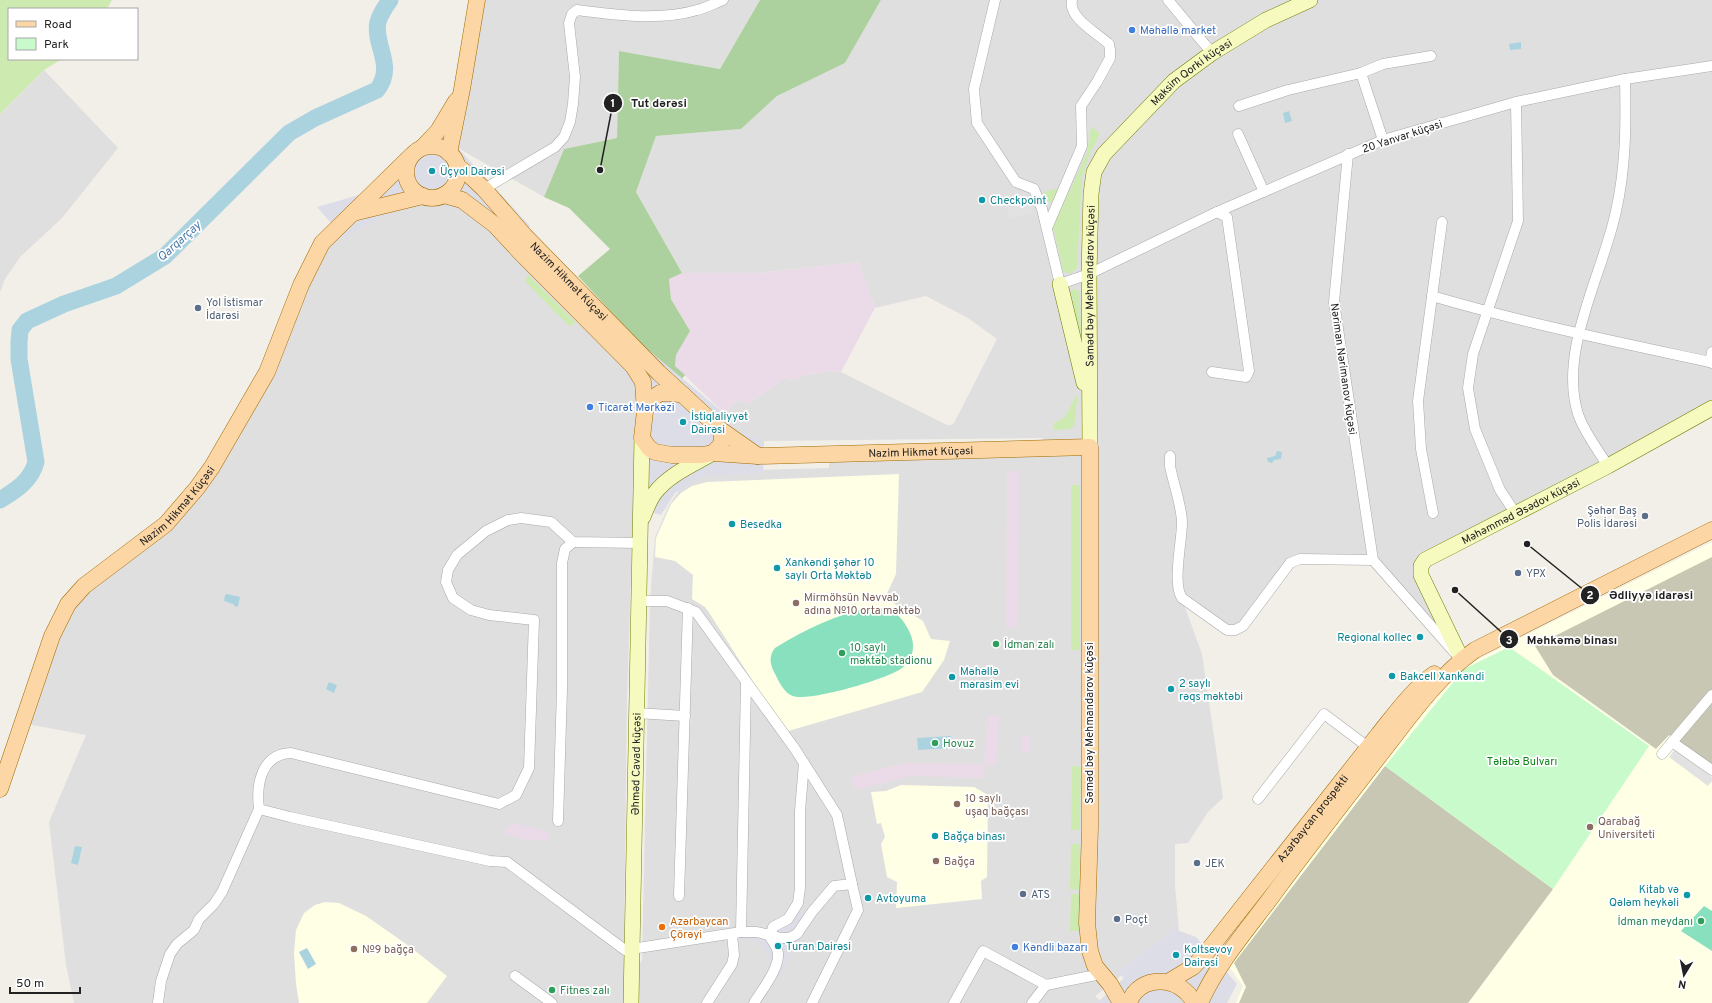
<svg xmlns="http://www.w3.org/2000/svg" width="1712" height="1003" font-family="Overpass,sans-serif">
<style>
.residential{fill:#e0dfdf}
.industrial{fill:#ebdbe8}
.education{fill:#ffffe5}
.construction{fill:#c7c7b4}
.grass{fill:#cdebb0}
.forest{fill:#add19e}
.park{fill:#c8facc}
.pitch{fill:#88e0be}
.parking{fill:#e2e2e2}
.plaza{fill:#dddde8}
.water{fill:#aad3df}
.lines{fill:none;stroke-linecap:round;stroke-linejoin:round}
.river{stroke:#aad3df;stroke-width:17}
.street-casing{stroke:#a9a9a9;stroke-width:11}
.secondary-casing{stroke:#707d05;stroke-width:16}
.primary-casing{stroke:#a06b00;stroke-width:17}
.street{stroke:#fff;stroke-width:10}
.secondary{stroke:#f7fabf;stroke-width:15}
.primary{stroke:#fcd6a4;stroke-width:16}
.shop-dot{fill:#3f7fe0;stroke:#fff;stroke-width:1.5}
.culture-dot{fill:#0f9aa8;stroke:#fff;stroke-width:1.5}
.service-dot{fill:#5c6f8a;stroke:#fff;stroke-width:1.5}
.education-dot{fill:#8d6e63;stroke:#fff;stroke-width:1.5}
.leisure-dot{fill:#2e9e5b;stroke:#fff;stroke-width:1.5}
.food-dot{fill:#e8710a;stroke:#fff;stroke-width:1.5}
.labels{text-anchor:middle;stroke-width:3.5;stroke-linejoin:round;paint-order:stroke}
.shop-label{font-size:11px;fill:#366cbe;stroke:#fff;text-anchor:start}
.street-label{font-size:11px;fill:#222;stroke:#fff}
.culture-label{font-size:11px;fill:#0d838f;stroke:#fff;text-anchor:start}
.service-label{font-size:11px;fill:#4e5e75;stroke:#fff;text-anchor:start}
.education-label{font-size:11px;fill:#785e54;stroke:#fff;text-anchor:start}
.leisure-label{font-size:11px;fill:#27864d;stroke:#fff;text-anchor:start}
.park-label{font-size:11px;fill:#0c8416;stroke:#fff}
.food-label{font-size:11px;fill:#c56008;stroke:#fff;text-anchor:start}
.water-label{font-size:12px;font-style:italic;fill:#4a7aab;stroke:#fff}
.leader{fill:none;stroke:#222;stroke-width:1.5}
.callout-dot{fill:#222;stroke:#fff;stroke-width:1.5}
.mark-label{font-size:12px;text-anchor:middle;font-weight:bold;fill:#fff}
.callout-label{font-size:12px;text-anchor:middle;font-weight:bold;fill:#222;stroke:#fff;stroke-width:3.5;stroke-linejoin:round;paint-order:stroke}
</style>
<rect width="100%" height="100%" fill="#f2efe9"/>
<g class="residential">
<polygon points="474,0 760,0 720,69 619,51 617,138 564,149 544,197 458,148"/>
<polygon points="881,0 1712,0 1712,409 1421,566 1462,660 1373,560 1300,559 1235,630 1182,599 1202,654 1223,798 1208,812 1188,843 1175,844 1175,885 1179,930 1095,996 1103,1003 637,1003 638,969 642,959 650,600 655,537 669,505 680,489 711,471 829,468 829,454 1035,448 1043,438 764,441 736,430 725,414 735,402 742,399 749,403 787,377 789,381 805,375 830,371 841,372 947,425 951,425 954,423 997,339 968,318 926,296 875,308 858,262 758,273 682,273 636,192 656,136 741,129 777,96 845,63"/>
<polygon points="44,70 118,148 62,218 20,257 5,279 0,292 0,114"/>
<polygon points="462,200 643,382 640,543 632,543 627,699 624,941 631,1003 74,1003 66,965 49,822 86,735 22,723 68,604 166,524 212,467 301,285 353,213"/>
</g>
<g class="industrial">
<polygon points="858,262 875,308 841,372 830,371 805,375 789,381 786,378 749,403 744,404 741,399 735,402 725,414 675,366 676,355 690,331 671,299 669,278 682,273 758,273"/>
<polygon points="1007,471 1019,471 1018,628 1006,628"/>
<polygon points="988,716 999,716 996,766 985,765 984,778 911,776 856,790 851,777 905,763 984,764"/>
<rect x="1021" y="736" width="9" height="17"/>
<polygon points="510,822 550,832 547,842 534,839 533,841 504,834 505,829 509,829"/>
</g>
<g class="education">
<polygon points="899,474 896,574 885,598 923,621 931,639 950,641 944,660 922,692 785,732 710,614 705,607 692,599 693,575 675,561 655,557 656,538 671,504 681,493 692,486 707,482"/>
<polygon points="1712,542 1712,557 1535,646 1656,748 1669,735 1712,765 1712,1003 1468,1003 1553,889 1246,987 1239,1003 1236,1003 1243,986 1228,965 1380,763 1461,668"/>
<polygon points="901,785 974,787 988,795 987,877 981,881 982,899 896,908 897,882 887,877 881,844 885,837 881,823 877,824 871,792 886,791"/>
<polygon points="325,902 339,903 366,916 409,946 447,976 427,1003 299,1003 296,984 294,953 296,930 304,913 315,905"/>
</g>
<g class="construction">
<polygon points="1712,557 1712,765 1669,735 1656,749 1553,675 1535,646"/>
<polygon points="1385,766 1553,889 1468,1003 1239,1003 1246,987 1234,963"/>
</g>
<g class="grass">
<polygon points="0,0 112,0 107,9 9,9 9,59 62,59 44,70 0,114"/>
<polygon points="1091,126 1100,134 1090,154 1082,177 1077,268 1072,273 1067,273 1063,271 1053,226 1087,153"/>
<polygon points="1059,188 1054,201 1049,202 1046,201 1044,192"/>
<polygon points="528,275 576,323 569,326 525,281"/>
<polygon points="1075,289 1080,292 1081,340 1071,293 1071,290"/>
<polygon points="1078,393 1074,426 1069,429 1054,430 1054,423 1064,418"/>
<rect x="1071" y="485" width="9" height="165"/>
<polygon points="1072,766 1081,767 1080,830 1071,830"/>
<polygon points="1071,844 1080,844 1079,890 1070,889"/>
<polygon points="1071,894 1079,894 1079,931 1070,931"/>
</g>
<polygon class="forest" points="760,0 881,0 845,63 777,96 741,129 656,136 636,192 682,273 669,279 671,299 690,331 676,355 675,366 685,375 682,379 640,343 578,276 610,249 569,208 544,197 564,149 617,138 619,51 720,69"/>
<polygon class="park" points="1509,647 1649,746 1553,889 1385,766 1464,669"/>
<g class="pitch">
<path d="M 873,607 C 893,609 901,614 910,633 C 916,646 913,660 902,668 C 888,679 809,702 793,696 C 783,693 778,679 773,670 C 770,663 769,655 775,648 C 806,629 837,614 873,607 Z"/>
<polygon points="1704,906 1712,911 1712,951 1681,931"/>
</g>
<g class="parking">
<polygon points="1021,194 1029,197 1033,213 1010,219 1004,198"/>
<polygon points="1675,749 1712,777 1712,781 1708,786 1669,757"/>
</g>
<g class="plaza">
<polygon points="453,96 458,148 530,226 506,249 465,209 433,205 396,209 344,238 317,207 359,195 431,131"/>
<polygon points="640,343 725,414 736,430 764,441 763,473 703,476 675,493 661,515 633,508 636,433 635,388 620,367"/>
<polygon points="795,907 811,916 779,978 768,973 772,965 766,951 756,940 738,938 738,930 768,931"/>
<polygon points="1174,929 1196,937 1237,984 1227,1003 1097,1003 1124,978 1118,972"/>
</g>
<g class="water">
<polygon points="1521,42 1521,49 1510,50 1509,44"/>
<polygon points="1289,111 1292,121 1285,123 1283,113"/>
<polygon points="1277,451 1282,452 1281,459 1274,460 1272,463 1268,462 1267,458 1275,456"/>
<polygon points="227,594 240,597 238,606 236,607 233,604 224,601 225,595"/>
<polygon points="329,682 337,685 334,693 326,689"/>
<polygon points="951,736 952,748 918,750 917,738"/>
<polygon points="75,846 82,847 78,865 71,863"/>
<polygon points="307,948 316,964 308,969 299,952"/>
</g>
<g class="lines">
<path class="river" d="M 0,500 C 16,490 31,481 36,462 L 19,359 L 19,342 L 20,330 L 27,321 L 64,304 L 116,286 L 165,256 L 289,133 L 315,118 L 377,90 C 396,66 373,45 378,22 C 380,14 385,7 390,0"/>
<defs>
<g id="street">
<polyline points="995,0 974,89 977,123 1016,182 1034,189 1042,209 1060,284 1089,274 1217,212 1383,140 1516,102 1625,79 1712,66"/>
<polyline points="1168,0 1212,53"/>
<polyline points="1361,73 1383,140"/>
<polyline points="1516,102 1518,221 1473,354 1468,388 1475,429 1500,490 1516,514"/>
<polyline points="1239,106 1288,90 1361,73 1383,64 1431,56"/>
<polyline points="1238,134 1264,192"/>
<polyline points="1348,154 1334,302 1373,560 1455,653"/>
<path d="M 484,189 L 555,147 L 564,137 L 570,122 L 573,104 L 575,77 L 569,23 L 572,14 L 577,10 C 614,15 661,21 697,10 C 706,8 715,3 723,0"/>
<path d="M 1047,228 L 1082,146 L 1081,106 L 1097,82 L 1110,58 L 1110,50 L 1109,44 C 1097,33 1068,18 1072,0"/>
<path d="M 1432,296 C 1524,323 1617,342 1710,362"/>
<polyline points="1712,352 1710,362 1712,363"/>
<polyline points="1212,372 1246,377 1249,371 1227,217 1217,212"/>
<path d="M 1170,456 L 1170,466 C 1173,482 1182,507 1182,523 C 1182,541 1172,584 1182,598 L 1227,630 L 1235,630 L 1243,626 L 1290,563 L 1300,559 L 1373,560"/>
<path d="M 1608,466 C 1598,450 1584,432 1578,414 C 1558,350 1603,274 1616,211 C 1626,167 1626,124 1625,79"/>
<polyline points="1433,513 1421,449 1418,401 1442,222"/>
<path d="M 638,601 L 667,601 L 696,612 L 795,749 L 837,815 L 852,884 L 834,886 L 812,912 L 797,934 L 789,938 L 781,938 L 757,932 L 741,932 L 625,950 L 507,862 L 490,861 L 290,817 L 259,809 C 256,785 261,754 291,753 L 499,804 L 516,795 L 529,768 L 534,620 L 489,615 L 471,610 L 453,598 L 446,582 L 448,570 L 457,555 L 486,531 L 508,520 L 521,518 L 551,522 L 573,542 L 640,543"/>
<polyline points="636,713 685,716"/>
<polyline points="1672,742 1712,770"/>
<polyline points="1662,754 1712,695"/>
<polyline points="1258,799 1324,714 1368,747"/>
<polyline points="558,821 562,689 562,563 565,549 573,542"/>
<polyline points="679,896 688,608"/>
<polyline points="741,932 746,683"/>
<polyline points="515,976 552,1003"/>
<polyline points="158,1003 161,981 170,954 177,944 194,930 199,919 214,904 222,892 259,809"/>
<polyline points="707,1003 732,964 734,955 732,934"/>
<path d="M 754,1003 C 762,990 779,969 778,954 C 778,948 773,942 770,937 L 773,927 L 788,919 L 798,903 L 800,888 L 800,811 L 804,763"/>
<polyline points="812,1003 858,910 852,884"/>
<polyline points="954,1003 983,951 1046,985 1101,974"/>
<polyline points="1032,1003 1046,985"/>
</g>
<g id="secondary">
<polyline points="1060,284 1084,383"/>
<path id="s1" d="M 1090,447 L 1089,274 L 1091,194 L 1094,172 L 1104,154 L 1174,81 L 1212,53 L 1266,20 L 1310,0"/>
<path d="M 643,517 C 646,510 649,501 654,494 C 668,475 692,465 713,453"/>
<path id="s2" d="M 1462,660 L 1421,575 L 1421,566 L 1425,560 L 1608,466 L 1712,408"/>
<path id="s3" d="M 631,1003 L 642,438"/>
</g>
<g id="primary">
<circle cx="432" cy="172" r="26"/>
<polyline points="422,148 438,131 456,101"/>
<polyline points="449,153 462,89 477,0"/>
<path id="s4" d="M 457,166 L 468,174 L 484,189 L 525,236 L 659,373 L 683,395"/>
<polyline points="444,195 462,200 495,225 519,251 633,366 643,382 645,411"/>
<polyline points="353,213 423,196"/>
<polyline points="721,430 722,441 720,446 713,453 702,455 672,455 655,452 649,448 642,438 645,411 650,400 660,393 672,393 683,395 721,430 758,456"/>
<path id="s5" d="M 713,453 L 758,456 L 1090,447 L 1090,828 L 1087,923 L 1090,951 L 1095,966 L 1110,984 L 1121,1003"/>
<path id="s6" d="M 0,789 L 52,636 L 68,604 L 84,586 L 166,524 L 197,488 L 212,467 L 267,372 L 301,285 L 322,243 L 411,156"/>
<path id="s7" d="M 1168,982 L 1193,967 L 1207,952 L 1378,735 C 1395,714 1412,690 1434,674"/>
<path d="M 1129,1003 C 1139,973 1182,976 1194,1003"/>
<path d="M 1200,1003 C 1217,963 1253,923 1278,888 C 1313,841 1348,796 1383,751 C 1411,715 1438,676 1475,650 L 1712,530"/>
</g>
</defs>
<use href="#street" class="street-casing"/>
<use href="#secondary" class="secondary-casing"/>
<use href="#primary" class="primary-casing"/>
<use href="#street" class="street"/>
<use href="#secondary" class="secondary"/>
<use href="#primary" class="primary"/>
</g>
<g class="shop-dot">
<circle cx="1132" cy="30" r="4"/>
<circle cx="590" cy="407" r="4"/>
<circle cx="1015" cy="947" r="4"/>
</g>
<g class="culture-dot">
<circle cx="432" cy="171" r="4"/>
<circle cx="982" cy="200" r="4"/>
<circle cx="683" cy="422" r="4"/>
<circle cx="732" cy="524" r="4"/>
<circle cx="777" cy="568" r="4"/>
<circle cx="1420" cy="637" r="4"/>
<circle cx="1392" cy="676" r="4"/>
<circle cx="952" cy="677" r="4"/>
<circle cx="1171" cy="689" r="4"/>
<circle cx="935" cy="836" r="4"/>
<circle cx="1687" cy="895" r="4"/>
<circle cx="868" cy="898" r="4"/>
<circle cx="778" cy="946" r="4"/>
<circle cx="1176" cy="955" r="4"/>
</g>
<g class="service-dot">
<circle cx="198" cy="308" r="4"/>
<circle cx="1645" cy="516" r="4"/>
<circle cx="1518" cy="573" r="4"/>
<circle cx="1197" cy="863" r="4"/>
<circle cx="1023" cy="894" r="4"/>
<circle cx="1117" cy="919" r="4"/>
</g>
<g class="education-dot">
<circle cx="796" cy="603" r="4"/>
<circle cx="957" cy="804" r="4"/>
<circle cx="1590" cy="827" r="4"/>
<circle cx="936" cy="861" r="4"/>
<circle cx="354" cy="949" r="4"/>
</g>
<g class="leisure-dot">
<circle cx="996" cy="644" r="4"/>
<circle cx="842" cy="653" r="4"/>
<circle cx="935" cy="743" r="4"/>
<circle cx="1701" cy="921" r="4"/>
<circle cx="552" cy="990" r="4"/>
</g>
<circle class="food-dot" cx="662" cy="927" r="4"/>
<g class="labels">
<g class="shop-label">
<text x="1140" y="34">Məhəllə market</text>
<text x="598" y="411">Ticarət Mərkəzi</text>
<text x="1023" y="951">Kəndli bazarı</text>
</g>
<g class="street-label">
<text dy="4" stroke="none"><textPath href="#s1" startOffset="416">Maksim Qorki küçəsi</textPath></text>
<text transform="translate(1402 136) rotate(-18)" y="4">20 Yanvar küçəsi</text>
<text dy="4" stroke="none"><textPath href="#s4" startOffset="161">Nazim Hikmət Küçəsi</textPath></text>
<text dy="4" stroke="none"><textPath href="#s1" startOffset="161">Səməd bəy Mehmandarov küçəsi</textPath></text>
<text transform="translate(1344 369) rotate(82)" y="4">Nəriman Nərimanov küçəsi</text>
<text dy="4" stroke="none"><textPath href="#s5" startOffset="208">Nazim Hikmət Küçəsi</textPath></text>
<text dy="4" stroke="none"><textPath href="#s6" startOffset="345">Nazim Hikmət Küçəsi</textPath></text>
<text dy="4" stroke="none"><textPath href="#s2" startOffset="218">Məhəmməd Əsədov küçəsi</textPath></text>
<text transform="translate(1089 723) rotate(-90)" y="4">Səməd bəy Mehmandarov küçəsi</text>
<text dy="4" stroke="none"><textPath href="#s3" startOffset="239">Əhməd Cavad küçəsi</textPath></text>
<text dy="4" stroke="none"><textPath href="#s7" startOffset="220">Azərbaycan prospekti</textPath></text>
</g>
<g class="culture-label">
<text x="440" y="175">Üçyol Dairəsi</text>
<text x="990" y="204">Checkpoint</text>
<text x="691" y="420">İstiqlaliyyət<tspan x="691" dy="13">Dairəsi</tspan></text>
<text x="740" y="528">Besedka</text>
<text x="785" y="566">Xankəndi şəhər 10<tspan x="785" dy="13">saylı Orta Məktəb</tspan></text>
<text x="1412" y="641" text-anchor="end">Regional kollec</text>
<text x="960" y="675">Məhəllə<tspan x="960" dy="13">mərasim evi</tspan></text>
<text x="1400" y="680">Bakcell Xankəndi</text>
<text x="1179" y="687">2 saylı<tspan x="1179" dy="13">rəqs məktəbi</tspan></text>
<text x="943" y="840">Bağça binası</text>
<text x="1679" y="893" text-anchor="end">Kitab və<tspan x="1679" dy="13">Qələm heykəli</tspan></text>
<text x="876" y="902">Avtoyuma</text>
<text x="786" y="950">Turan Dairəsi</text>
<text x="1184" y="953">Koltsevoy<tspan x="1184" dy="13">Dairəsi</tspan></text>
</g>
<g class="service-label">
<text x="206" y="306">Yol İstismar<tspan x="206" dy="13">İdarəsi</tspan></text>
<text x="1637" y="514" text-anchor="end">Şəhər Baş<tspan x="1637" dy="13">Polis İdarəsi</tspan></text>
<text x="1526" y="577">YPX</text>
<text x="1205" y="867">JEK</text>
<text x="1031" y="898">ATS</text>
<text x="1125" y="923">Poçt</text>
</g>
<g class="education-label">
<text x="804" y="601">Mirmöhsün Nəvvab<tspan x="804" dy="13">adına №10 orta məktəb</tspan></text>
<text x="965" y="802">10 saylı<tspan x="965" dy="13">uşaq bağçası</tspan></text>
<text x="1598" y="825">Qarabağ<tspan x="1598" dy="13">Universiteti</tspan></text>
<text x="944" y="865">Bağça</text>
<text x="362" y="953">№9 bağça</text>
</g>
<g class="leisure-label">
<text x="1004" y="648">İdman zalı</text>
<text x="850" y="651">10 saylı<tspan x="850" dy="13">məktəb stadionu</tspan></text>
<text x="943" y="747">Hovuz</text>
<text x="1693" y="925" text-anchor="end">İdman meydanı</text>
<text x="560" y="994">Fitnes zalı</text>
</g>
<g class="park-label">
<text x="1522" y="765">Tələbə Bulvarı</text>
</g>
<g class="food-label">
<text x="670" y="925">Azərbaycan<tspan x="670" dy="13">Çörəyi</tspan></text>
</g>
<g class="water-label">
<text transform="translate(179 241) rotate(-42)" y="4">Qarqarçay</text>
</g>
</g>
<path class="leader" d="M600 170L613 103M1527 544L1590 595M1455 590L1509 639"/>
<g class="callout-dot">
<circle cx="600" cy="170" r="4"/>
<circle cx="1527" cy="544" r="4"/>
<circle cx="1455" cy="590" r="4"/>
<circle cx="613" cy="103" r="10"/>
<circle cx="1590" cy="595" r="10"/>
<circle cx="1509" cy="639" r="10"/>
</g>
<g class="mark-label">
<text x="613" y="107">1</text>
<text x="1590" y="599">2</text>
<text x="1509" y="644">3</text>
</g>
<g class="callout-label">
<text x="659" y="107">Tut dərəsi</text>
<text x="1651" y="599">Ədliyyə idarəsi</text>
<text x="1572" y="644">Məhkəmə binası</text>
</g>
<rect x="8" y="8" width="130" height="52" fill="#ffffff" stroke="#a7a7a7"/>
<rect x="16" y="21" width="20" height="6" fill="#fcd6a4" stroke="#a7a7a7"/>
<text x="44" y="28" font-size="12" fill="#222222">Road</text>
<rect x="16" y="38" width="20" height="12" fill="#c8facc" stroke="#a7a7a7"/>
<text x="44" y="48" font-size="12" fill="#222222">Park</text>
<g transform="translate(1684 975) rotate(190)" stroke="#ffffff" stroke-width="3" paint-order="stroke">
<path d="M0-3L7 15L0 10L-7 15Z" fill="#222222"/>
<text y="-6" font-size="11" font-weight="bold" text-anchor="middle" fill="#222222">N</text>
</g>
<path d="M10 987v6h70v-6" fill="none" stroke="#222222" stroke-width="2"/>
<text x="16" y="987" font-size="12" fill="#222222" stroke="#ffffff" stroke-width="3" paint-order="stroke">50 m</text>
</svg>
